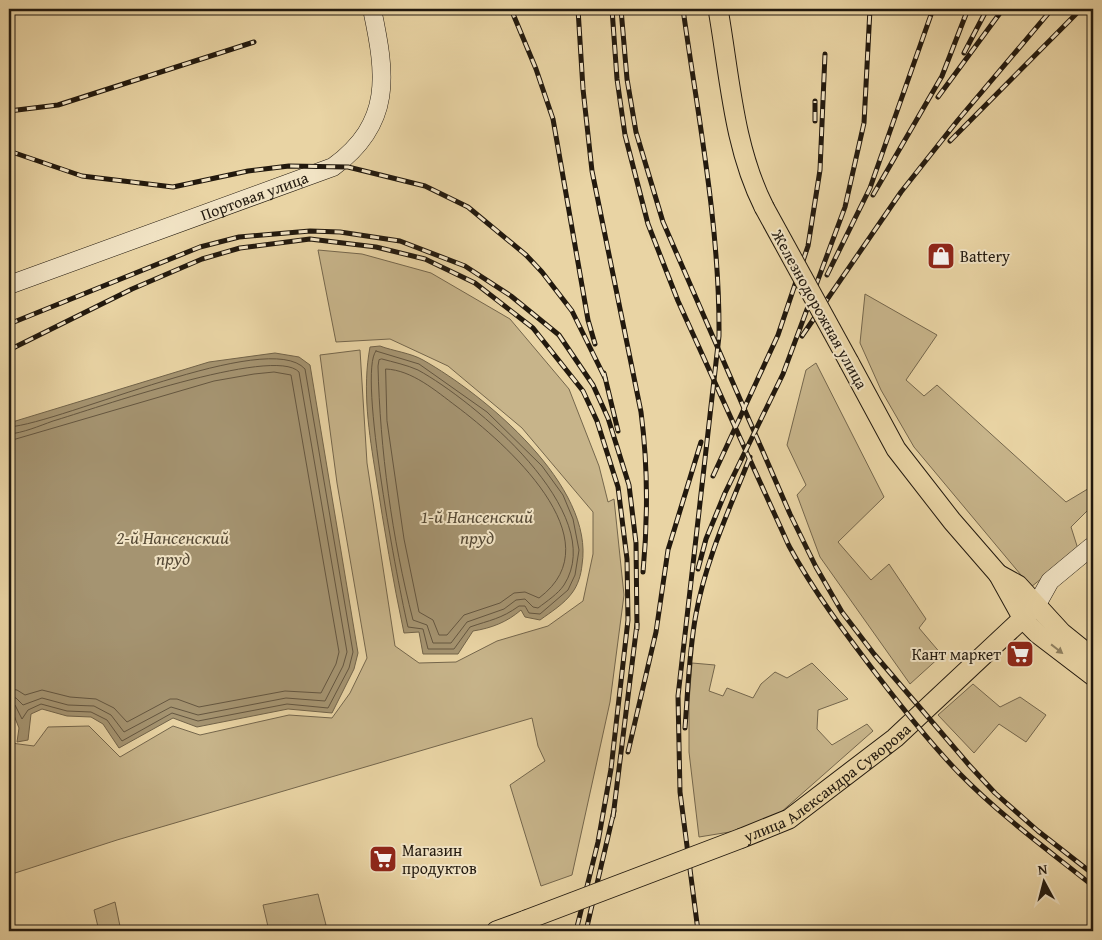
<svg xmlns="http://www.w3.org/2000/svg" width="1102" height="940" font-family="'Gentium Book Plus',serif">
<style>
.green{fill:#c7b48a;stroke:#74664c}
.water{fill:#a59471;stroke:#716349}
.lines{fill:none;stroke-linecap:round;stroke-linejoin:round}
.shore{stroke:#645640;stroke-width:1}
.secondary-casing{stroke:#22190e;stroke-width:19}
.primary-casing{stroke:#22190e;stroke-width:21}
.secondary{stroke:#f1e3c4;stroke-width:18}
.primary{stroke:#e9d4a4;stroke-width:19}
.rail-casing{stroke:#22190e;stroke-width:5}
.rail{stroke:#f1e3c4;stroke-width:3;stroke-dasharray:9;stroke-linecap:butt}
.primary-bridge-casing{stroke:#22190e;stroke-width:21;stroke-linecap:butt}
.primary-bridge{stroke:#e9d4a4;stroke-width:19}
.oneway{fill:#8f8060}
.labels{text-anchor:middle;stroke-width:4;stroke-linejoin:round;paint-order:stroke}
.street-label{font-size:16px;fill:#22190e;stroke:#f1e3c4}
.poi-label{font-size:16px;fill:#22190e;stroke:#f1e3c4;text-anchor:start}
.water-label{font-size:18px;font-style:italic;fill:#564a36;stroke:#f1e3c4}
</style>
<rect width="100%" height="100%" fill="#e9d4a4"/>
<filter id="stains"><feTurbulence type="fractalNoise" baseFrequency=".004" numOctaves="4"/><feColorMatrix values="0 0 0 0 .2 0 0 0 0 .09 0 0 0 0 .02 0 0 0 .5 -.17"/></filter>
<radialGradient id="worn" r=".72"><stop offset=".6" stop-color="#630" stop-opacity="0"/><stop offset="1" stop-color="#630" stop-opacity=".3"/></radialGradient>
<g class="green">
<polygon points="318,250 362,254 431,273 510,319 569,389 599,466 608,502 614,499 624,595 610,702 572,875 541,886 510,785 545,761 538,746 532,718 117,840 9,875 9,734 11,743 34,746 48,727 89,726 120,757 173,726 200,735 289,715 332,718 350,693 367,658 337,483 320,355 360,350 367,463 395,646 419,663 456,662 497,641 548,626 583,601 593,554 593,512 522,428 448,366 390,339 336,342"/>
<polygon points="865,294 937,335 906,380 924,396 937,385 1066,502 1091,487 1093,489 1093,505 1071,527 1078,549 1031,587 914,447 881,390 860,343"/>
<polygon points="816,363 884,497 838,542 871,580 889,564 926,619 919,628 942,655 910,684 820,557 797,495 806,485 787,445 806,370"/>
<polygon points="692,663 715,665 709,691 723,696 727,688 753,698 761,684 775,672 787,678 812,663 848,699 818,710 817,729 832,745 867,724 873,731 780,813 742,830 699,837 689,752 689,702"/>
<polygon points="973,684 1000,707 1020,697 1046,715 1026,742 999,724 974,753 938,715"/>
<polygon points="318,894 326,925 295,931 269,931 263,905"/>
<polygon points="115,902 121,931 99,931 94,910"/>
</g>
<g class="water">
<path d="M 380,346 C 393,351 411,353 423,360 C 485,395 595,486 582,565 C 581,575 578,585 572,593 C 564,604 551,612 540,620 L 525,617 L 521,610 C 507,622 492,628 473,631 L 458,654 L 423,654 L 419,632 L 404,633 C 393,581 384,528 376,476 C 369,433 362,389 370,347 Z"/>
<polygon points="275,353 299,357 310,365 358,653 354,669 332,713 288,709 197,727 173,718 119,748 103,724 91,717 67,716 42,709 31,714 28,740 17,742 19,728 9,703 9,423 209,362"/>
</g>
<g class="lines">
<g class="shore">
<path d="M 376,351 L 419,364 L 487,412 L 542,466 L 563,495 L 573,519 L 579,550 L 575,575 L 568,590 L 540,614 L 529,613 L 525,606 L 519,606 C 501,619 490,620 470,627 L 454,649 L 428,649 L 423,629 L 408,627 C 399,590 357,372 376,351 Z"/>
<path d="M 382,359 C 393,362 407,365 418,370 C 473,400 610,513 564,585 C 558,594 547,601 538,608 L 533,607 L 525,599 L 516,600 L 504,609 L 467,622 L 451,643 L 433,643 L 427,625 L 413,620 C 392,538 380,450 378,366 L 379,360 Z"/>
<path d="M 386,369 C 412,370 436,391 456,406 C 504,442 617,540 539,598 L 525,592 L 514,593 L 500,603 L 464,615 L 447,635 L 439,635 L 433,620 L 419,612 L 404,539 L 387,421 Z"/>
<path d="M 9,427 C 63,423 268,328 305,369 L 353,652 L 349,668 L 328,708 L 287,704 L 198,721 L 172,713 L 122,741 L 107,720 L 91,712 L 67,711 L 41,704 L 28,710 L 22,719 L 15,705 L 9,703"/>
<path d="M 9,434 C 23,433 39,426 53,421 C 91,410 274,345 299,372 L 347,652 L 343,666 L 325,701 L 286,698 L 198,715 L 171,707 L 124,732 L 111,715 L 94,706 L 68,705 L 42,698 L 23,705 L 16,698 L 9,696"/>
<polyline points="9,441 214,381 254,374 274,372 291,375 339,652 336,664 321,693 285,691 199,707 177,699 170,699 127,722 114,708 96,699 70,697 42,690 25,695 17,690 9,689"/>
</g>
<defs>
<g id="secondary">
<path id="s1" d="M 9,285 L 333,167 C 393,123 386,75 372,9"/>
<polyline points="1036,606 1050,581 1091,547"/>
</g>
<g id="primary">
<path d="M 718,9 C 730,77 733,145 764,207"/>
<polyline points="849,362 896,449 952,521 998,574 1023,619 1038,634 1093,676"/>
<polyline points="998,574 1018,585 1062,633 1093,658"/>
<path id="s2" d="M 742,838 L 789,819 L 895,738 L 1036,606"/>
<polyline points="496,931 526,920"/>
</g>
</defs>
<use href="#secondary" class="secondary-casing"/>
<use href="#primary" class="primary-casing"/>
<use href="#secondary" class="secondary"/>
<use href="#primary" class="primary"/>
<defs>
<g id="rail">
<polyline points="511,9 536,69 553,119 588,320 595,344"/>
<path d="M 578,9 L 583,89 L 592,171 L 641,412 C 648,466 648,518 643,572"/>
<path d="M 612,9 L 617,79 L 625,135 L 648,224 L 678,301 L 789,546 C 814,592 845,633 877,675 C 903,709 930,743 960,774 C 1000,815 1048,850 1093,886"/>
<polyline points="621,9 627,79 636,132 663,222 790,514 816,567 842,612 874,654 969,765 995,793 1038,831 1093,874"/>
<path d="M 683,9 C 698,117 720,227 719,336 L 678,696 L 680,792 L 698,931"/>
<polyline points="964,53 987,9"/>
<polyline points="938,97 1003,9"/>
<polyline points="9,111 58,105 254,42"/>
<polyline points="815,121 815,101"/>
<polyline points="950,141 1081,9"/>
<polyline points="9,151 82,176 173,187 248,171 289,166 348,167 425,186 468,207 526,255 542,272 572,311 605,378"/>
<polyline points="873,195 942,76 968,9"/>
<polyline points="827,275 870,188 933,9"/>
<polyline points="9,324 200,247 239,237 310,231 340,232 400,241 465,266 511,296 559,335 593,385 608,418 629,485 636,543 637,629"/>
<polyline points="802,336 901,192 958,120 1052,9"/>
<polyline points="9,350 132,289 202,259 240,248 310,239 376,247 425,259 475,283 533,328 583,391 597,421 618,487 627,559 628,620 611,769 598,842 576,931"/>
<polyline points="604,373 618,431"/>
<polyline points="713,476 778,335 808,246 820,170 825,54"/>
<polyline points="698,569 706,539 725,493 783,374 845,207 864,123 870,9"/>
<path d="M 685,728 C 688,690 689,651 696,614 C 706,559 730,508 750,457"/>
<polyline points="628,752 656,632 668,550 701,442"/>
<polyline points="613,817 637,624"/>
<polyline points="586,931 614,811"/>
</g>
</defs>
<use href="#rail" class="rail-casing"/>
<use href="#rail" class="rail"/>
<defs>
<g id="primary-bridge">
<polyline points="764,207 849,362"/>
<polyline points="526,920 742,838"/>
</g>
</defs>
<use href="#primary-bridge" class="primary-bridge-casing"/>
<use href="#primary-bridge" class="primary-bridge"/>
</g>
<defs><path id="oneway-solid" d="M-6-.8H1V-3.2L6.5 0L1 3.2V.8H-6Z" transform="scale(1.25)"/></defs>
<use class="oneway" href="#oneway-solid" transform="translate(1057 649) rotate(38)"/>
<defs>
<symbol id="shop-square" viewBox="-11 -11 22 22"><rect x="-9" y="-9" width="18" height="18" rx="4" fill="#8f2418" stroke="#f1e3c4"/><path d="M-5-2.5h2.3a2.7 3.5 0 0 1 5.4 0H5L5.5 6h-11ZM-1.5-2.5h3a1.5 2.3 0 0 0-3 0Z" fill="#fff"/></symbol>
<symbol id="supermarket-square" viewBox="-11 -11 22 22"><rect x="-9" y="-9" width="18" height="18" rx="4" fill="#8f2418" stroke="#f1e3c4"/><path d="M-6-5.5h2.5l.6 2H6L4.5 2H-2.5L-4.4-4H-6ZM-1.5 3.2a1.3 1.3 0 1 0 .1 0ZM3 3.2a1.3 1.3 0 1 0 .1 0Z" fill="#fff"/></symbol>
</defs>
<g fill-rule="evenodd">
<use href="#shop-square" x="925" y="240" width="32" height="32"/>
<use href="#supermarket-square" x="1004" y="638" width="32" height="32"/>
<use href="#supermarket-square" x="367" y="843" width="32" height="32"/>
</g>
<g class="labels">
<g class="street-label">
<text dy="6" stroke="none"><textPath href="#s1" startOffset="261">Портовая улица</textPath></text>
<text transform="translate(820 309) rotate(61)" y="6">Железнодорожная улица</text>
<text dy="6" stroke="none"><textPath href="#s2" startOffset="102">улица Александра Суворова</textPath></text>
</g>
<g class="poi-label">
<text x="960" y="262">Battery</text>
<text x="1001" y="660" text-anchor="end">Кант маркет</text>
<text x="402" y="856">Магазин<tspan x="402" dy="18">продуктов</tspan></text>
</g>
<g class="water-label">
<text x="477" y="523">1-й Нансенский<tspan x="477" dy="21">пруд</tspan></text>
<text x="173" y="544">2-й Нансенский<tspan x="173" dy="21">пруд</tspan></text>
</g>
</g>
<rect width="1102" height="940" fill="none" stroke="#e9d4a4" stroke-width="30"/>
<rect x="10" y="10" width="1082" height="920" fill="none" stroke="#22190e" stroke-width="2.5"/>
<rect x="15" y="15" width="1072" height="910" fill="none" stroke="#22190e"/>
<g transform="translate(1044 882) rotate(353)" stroke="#f1e3c4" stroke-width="4" paint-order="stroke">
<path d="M0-4L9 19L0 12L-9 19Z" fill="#22190e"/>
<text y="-8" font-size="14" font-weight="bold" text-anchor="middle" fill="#22190e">N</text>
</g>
<rect width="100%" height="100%" filter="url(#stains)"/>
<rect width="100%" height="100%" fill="url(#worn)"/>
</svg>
